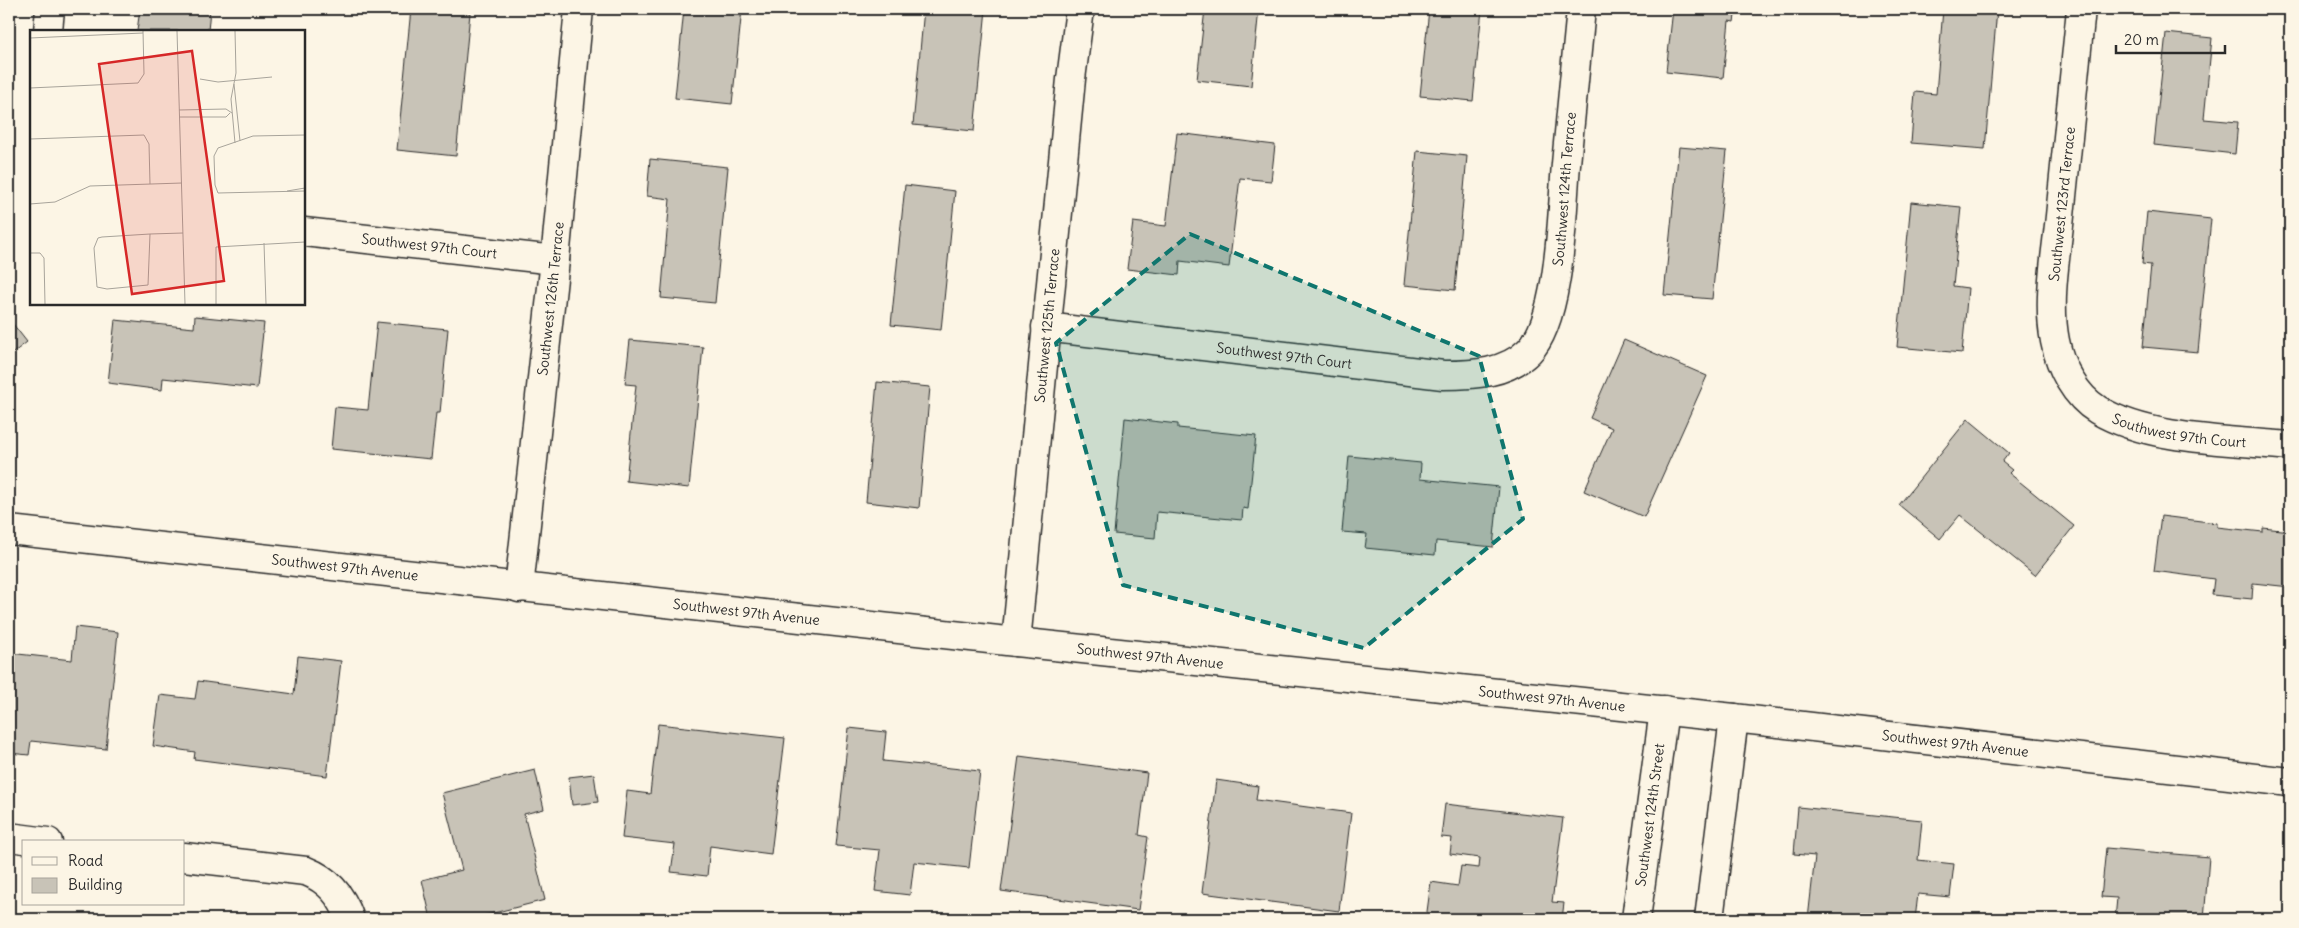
<svg xmlns="http://www.w3.org/2000/svg" width="2299" height="928" font-family="Delius,sans-serif">
<style>
.building{fill:#c8c3b7;stroke:#2b2b2b}
.lines{fill:none;stroke-linecap:round;stroke-linejoin:round}
.minor-casing{stroke:#2b2b2b;stroke-width:31}
.minor{stroke:#fcf5e5;stroke-width:28}
.marked{fill:#0f766e;fill-opacity:0.2;stroke:#0f766e;stroke-width:4;stroke-dasharray:10 6;stroke-linejoin:round}
.labels{text-anchor:middle;stroke-width:4;stroke-linejoin:round;paint-order:stroke}
.street-label{font-size:14px;fill:#2b2b2b;stroke:#fcf5e5}
.inset-road{fill:none;stroke:#a8a49b;stroke-width:1}
.view{fill:#d62828;fill-opacity:0.15;stroke:#d62828;stroke-width:2.5}
.inset-edge{fill:none;stroke:#2b2b2b;stroke-width:2.5}
</style>
<rect width="100%" height="100%" fill="#fcf5e5"/>
<filter id="ink" filterUnits="userSpaceOnUse"><feTurbulence type="fractalNoise" baseFrequency=".02" numOctaves="2"/><feDisplacementMap in="SourceGraphic" scale="10" xChannelSelector="R" yChannelSelector="G"/><feConvolveMatrix kernelMatrix="1 2 1 2 8 2 1 2 1" color-interpolation-filters="sRGB"/></filter>
<g filter="url(#ink)">
<g class="building">
<polygon points="140,9 210,9 208,31 137,31"/>
<polygon points="411,9 470,13 456,156 397,150"/>
<polygon points="684,9 742,9 732,104 675,98"/>
<polygon points="924,9 986,9 974,131 913,125"/>
<polygon points="1205,9 1259,9 1251,86 1197,80"/>
<polygon points="1429,9 1482,9 1473,101 1420,96"/>
<polygon points="1673,9 1736,9 1734,22 1729,21 1723,78 1666,72"/>
<polygon points="1943,9 1997,9 1985,149 1911,143 1915,92 1936,94"/>
<polygon points="2166,33 2212,38 2204,119 2238,122 2235,154 2154,145"/>
<polygon points="1177,133 1275,145 1271,181 1240,178 1229,267 1180,261 1179,275 1127,269 1133,222 1166,226"/>
<polygon points="1679,147 1727,151 1712,299 1664,295"/>
<polygon points="1417,151 1467,156 1455,290 1404,285"/>
<polygon points="650,159 728,167 715,303 661,298 670,199 647,196"/>
<polygon points="905,185 955,191 941,330 891,325"/>
<polygon points="1911,202 1961,207 1953,286 1968,288 1962,353 1897,347"/>
<polygon points="2147,212 2211,219 2198,352 2143,347 2151,265 2142,264"/>
<polygon points="195,316 264,323 257,388 163,378 162,390 108,383 115,320 194,328"/>
<polygon points="9,319 27,342 9,356"/>
<polygon points="377,322 448,329 440,413 436,413 431,459 331,449 335,407 368,410"/>
<polygon points="630,340 703,347 689,488 626,481 636,385 625,384"/>
<polygon points="1624,340 1707,376 1644,517 1584,491 1612,428 1590,418"/>
<polygon points="877,382 930,387 919,508 866,502"/>
<polygon points="1125,418 1178,424 1178,428 1256,436 1248,509 1243,508 1242,520 1157,512 1155,538 1114,534"/>
<polygon points="1968,419 2009,453 2002,462 2012,470 2009,473 2074,526 2035,575 1960,515 1940,539 1899,505"/>
<polygon points="1349,456 1421,463 1420,479 1499,487 1493,547 1436,541 1435,555 1365,548 1367,534 1342,532"/>
<polygon points="2161,516 2217,523 2217,527 2263,532 2263,528 2290,531 2290,587 2253,583 2252,599 2212,595 2214,579 2154,571"/>
<polygon points="75,627 118,632 106,749 31,741 29,755 9,753 9,653 72,660"/>
<polygon points="298,656 341,661 327,776 194,759 195,752 153,746 160,695 195,699 198,681 294,694"/>
<polygon points="658,724 785,738 771,854 710,846 707,876 671,872 675,844 622,838 627,791 650,794"/>
<polygon points="849,728 886,732 883,761 980,771 969,868 914,862 910,895 875,891 880,850 836,846"/>
<polygon points="1019,756 1147,773 1139,835 1148,837 1138,910 1001,891"/>
<polygon points="535,770 544,809 524,814 545,900 470,919 431,919 422,880 462,870 442,793"/>
<polygon points="594,774 598,802 572,805 569,777"/>
<polygon points="1216,780 1258,786 1256,800 1351,813 1339,911 1202,893"/>
<polygon points="1445,804 1563,818 1552,902 1564,903 1562,919 1426,919 1431,882 1458,886 1461,866 1479,868 1480,858 1450,854 1452,838 1441,837"/>
<polygon points="1798,807 1922,820 1918,860 1954,864 1950,897 1918,894 1915,919 1808,919 1815,856 1794,854"/>
<polygon points="2106,848 2209,857 2204,919 2115,919 2117,898 2101,897"/>
</g>
<g class="lines">
<defs>
<g id="minor">
<path id="s1" d="M 2081,9 C 2074,78 2067,147 2060,216 C 2056,256 2047,301 2055,341 C 2060,367 2075,396 2098,410 C 2150,441 2231,440 2290,446"/>
<polyline points="48,31 50,9"/>
<path id="s2" d="M 304,232 L 555,260"/>
<path id="s3" d="M 1046,327 L 1443,375 C 1473,375 1506,374 1529,351 C 1561,319 1562,210 1566,164 C 1571,112 1576,60 1581,9"/>
<path id="s4" d="M 9,530 L 1016,642 L 1734,718 L 2290,782"/>
<path id="s5" d="M 519,588 L 555,260 L 579,9"/>
<path id="s6" d="M 1016,642 L 1071,79 L 1080,9"/>
<polyline points="9,837 48,842"/>
<path d="M 184,857 L 306,871 C 329,880 342,896 350,919"/>
<path id="s7" d="M 1636,919 L 1664,710"/>
<polyline points="1709,919 1734,718"/>
</g>
</defs>
<use href="#minor" class="minor-casing"/>
<use href="#minor" class="minor"/>
</g>
</g>
<path class="marked" d="M 1190,234 L 1479,356 L 1523,519 L 1364,648 L 1123,585 L 1056,343 Z"/>
<g class="labels">
<g class="street-label">
<text dy="5" stroke="none"><textPath href="#s3" startOffset="660">Southwest 124th Terrace</textPath></text>
<text transform="translate(2062 204) rotate(-84)" y="5">Southwest 123rd Terrace</text>
<text dy="5" stroke="none"><textPath href="#s2" startOffset="126">Southwest 97th Court</textPath></text>
<text dy="5" stroke="none"><textPath href="#s5" startOffset="291">Southwest 126th Terrace</textPath></text>
<text dy="5" stroke="none"><textPath href="#s6" startOffset="318">Southwest 125th Terrace</textPath></text>
<text dy="5" stroke="none"><textPath href="#s3" startOffset="240">Southwest 97th Court</textPath></text>
<text dy="5" stroke="none"><textPath href="#s1" startOffset="502">Southwest 97th Court</textPath></text>
<text dy="5" stroke="none"><textPath href="#s4" startOffset="338">Southwest 97th Avenue</textPath></text>
<text dy="5" stroke="none"><textPath href="#s4" startOffset="742">Southwest 97th Avenue</textPath></text>
<text dy="5" stroke="none"><textPath href="#s4" startOffset="1148">Southwest 97th Avenue</textPath></text>
<text dy="5" stroke="none"><textPath href="#s4" startOffset="1552">Southwest 97th Avenue</textPath></text>
<text dy="5" stroke="none"><textPath href="#s4" startOffset="1958">Southwest 97th Avenue</textPath></text>
<text dy="5" stroke="none"><textPath href="#s7" startOffset="105">Southwest 124th Street</textPath></text>
</g>
</g>
<g transform="translate(30 30)">
<rect width="275" height="275" fill="#fcf5e5"/>
<path class="inset-road" d="M 147,1 L 155,274M 0,8 L 113,3M 170,49 L 188,52 L 242,47M 204,54 L 210,111M 0,58 L 108,53 L 114,44 L 113,1M 149,80 L 196,79 L 202,83M 149,87 L 196,87 L 200,83M 275,105 L 223,106 L 188,118 L 184,126 L 185,155 L 188,163 L 275,161M 0,109 L 114,105 L 119,114 L 120,154M 205,113 L 201,69 L 206,43 L 205,1M 257,161 L 275,158M 0,174 L 25,172 L 60,156 L 152,153M 120,204 L 118,255 L 77,259 L 67,257 L 64,218 L 68,208 L 72,207 L 120,204 L 153,203M 234,213 L 236,274M 0,223 L 10,223 L 14,228 L 15,274M 186,274 L 186,217 L 275,212"/>
<path class="view" d="M 162,21 L 194,251 L 102,264 L 69,34 Z"/>
<rect width="275" height="275" class="inset-edge"/>
</g>
<rect width="2299" height="928" fill="none" stroke="#fcf5e5" stroke-width="30"/>
<rect x="15" y="15" width="2269" height="898" fill="none" stroke="#2b2b2b" stroke-width="2" filter="url(#ink)"/>
<rect x="22" y="840" width="162" height="65" fill="#fcf5e5" stroke="#a8a49b"/>
<rect x="32" y="857" width="25" height="8" fill="#fcf5e5" stroke="#a8a49b"/>
<text x="68" y="866" font-size="15" fill="#2b2b2b">Road</text>
<rect x="32" y="878" width="25" height="15" fill="#c8c3b7" stroke="#a8a49b"/>
<text x="68" y="890" font-size="15" fill="#2b2b2b">Building</text>
<path d="M2116 45v8h109v-8" fill="none" stroke="#2b2b2b" stroke-width="2.5"/>
<text x="2124" y="45" font-size="15" fill="#2b2b2b" stroke="#fcf5e5" stroke-width="4" paint-order="stroke">20 m</text>
</svg>
